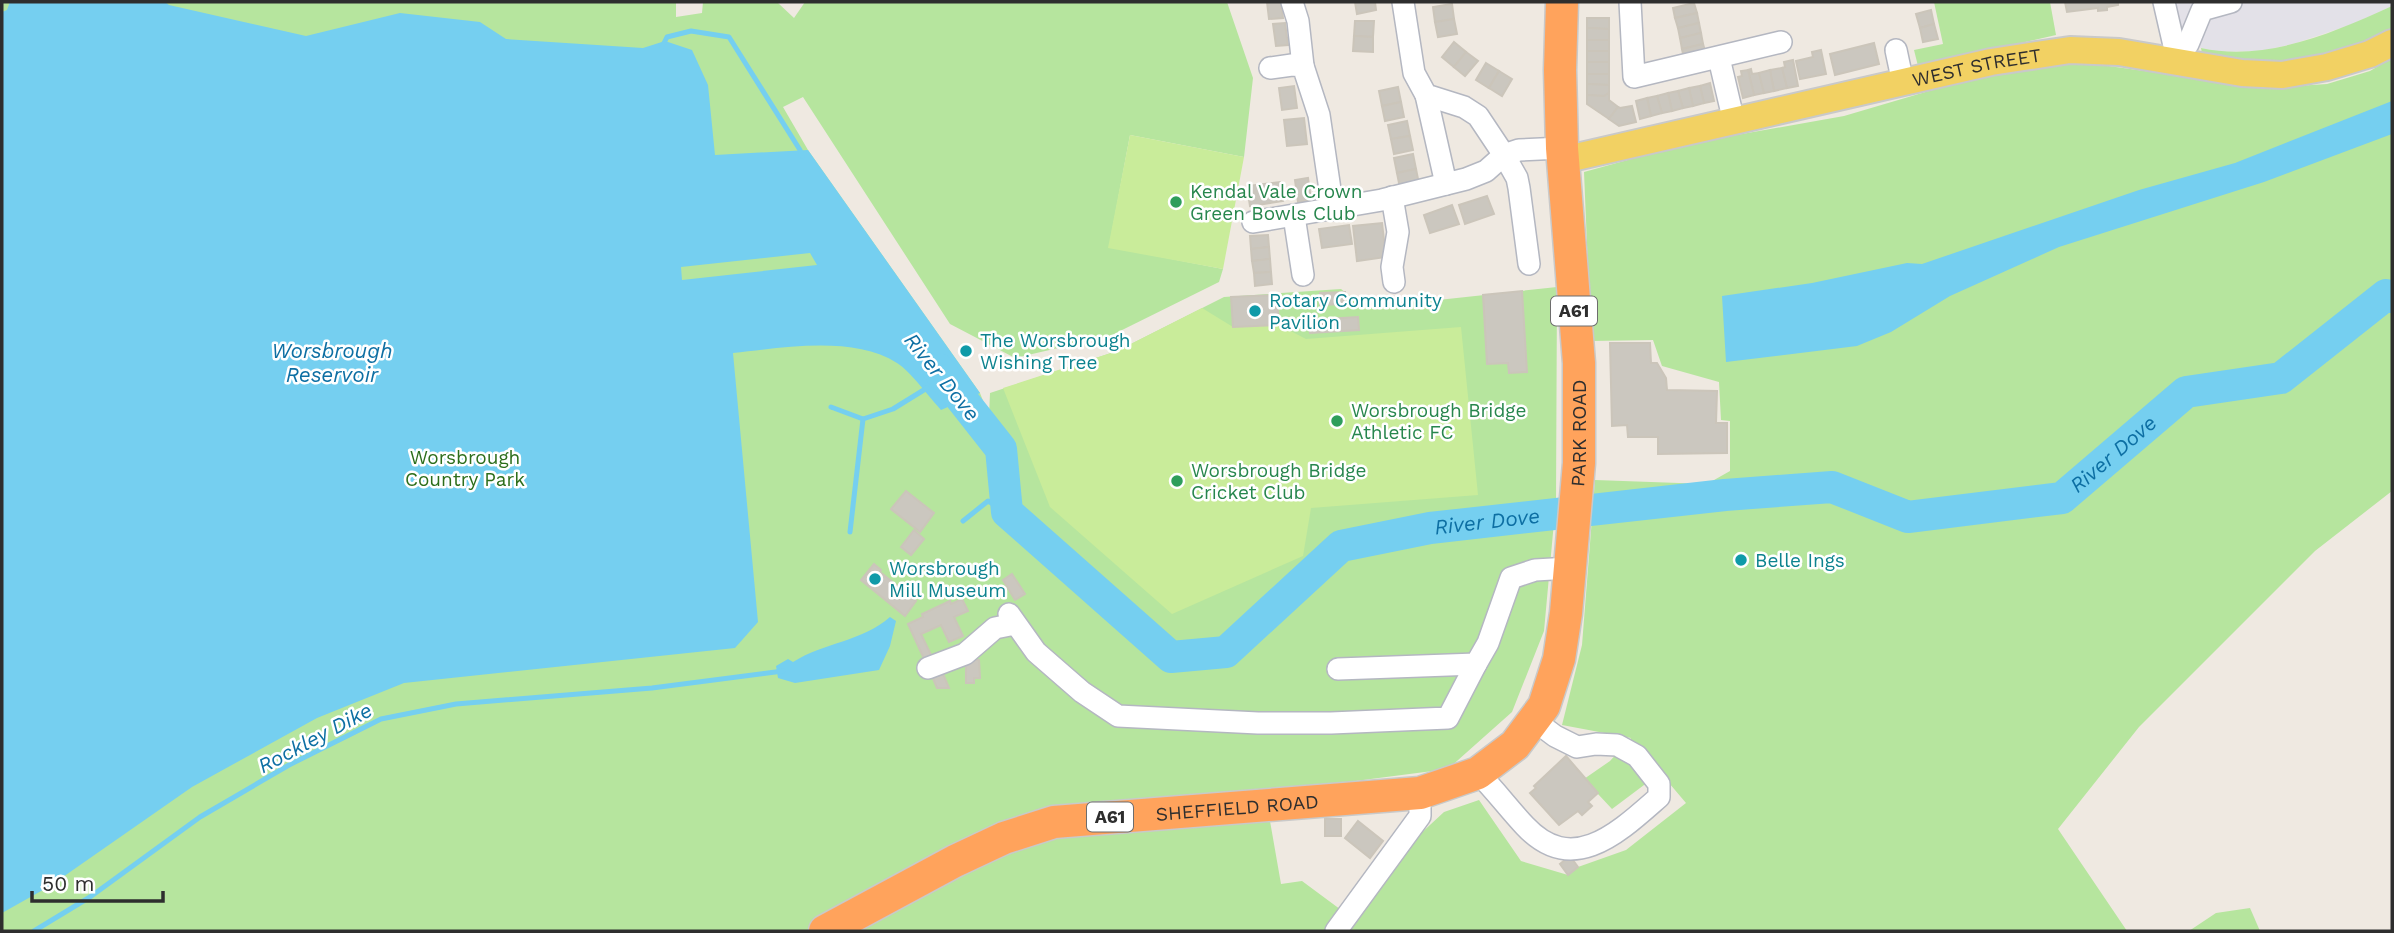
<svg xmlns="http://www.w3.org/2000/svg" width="2394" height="933" font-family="'Work Sans',sans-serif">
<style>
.industrial{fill:#e3e1e8}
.green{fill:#b6e59e}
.pitch{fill:#c9ec9a}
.water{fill:#75cff0;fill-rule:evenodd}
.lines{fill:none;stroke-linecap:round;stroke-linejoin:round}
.stream{stroke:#75cff0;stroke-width:5}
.river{stroke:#75cff0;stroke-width:32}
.building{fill:#cbc7bf;stroke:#cbc5ba;stroke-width:2}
.minor-casing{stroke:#b4b7c1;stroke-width:24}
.major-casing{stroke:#c9c9c9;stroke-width:30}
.highway-casing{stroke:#c9c9c9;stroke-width:35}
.minor{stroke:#fff;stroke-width:21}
.major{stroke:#f2d163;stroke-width:26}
.highway{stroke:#ffa35c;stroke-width:32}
.leisure-dot{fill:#2e9e5b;stroke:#fff;stroke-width:2.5}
.culture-dot{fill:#0f9aa8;stroke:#fff;stroke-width:2.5}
.labels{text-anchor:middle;stroke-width:5;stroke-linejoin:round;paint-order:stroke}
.shield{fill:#fff;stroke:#6d6d6d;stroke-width:2}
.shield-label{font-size:18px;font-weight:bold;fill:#2e2e2e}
.street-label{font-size:19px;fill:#2e2e2e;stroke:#fff}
.leisure-label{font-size:19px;fill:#27864d;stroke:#fff;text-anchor:start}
.culture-label{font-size:19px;fill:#0d838f;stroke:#fff;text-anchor:start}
.park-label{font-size:19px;fill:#2c6e1b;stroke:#fff}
.water-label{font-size:21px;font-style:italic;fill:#0d6fa3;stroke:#fff}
</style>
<rect width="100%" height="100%" fill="#efe9e1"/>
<polygon class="industrial" points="2174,2 2392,2 2392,6 2353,24 2296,43 2262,51 2219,52 2185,44"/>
<g class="green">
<polygon points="2,2 676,2 676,17 702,13 703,2 777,2 794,18 805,2 1227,2 1253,78 1244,157 1130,135 1109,247 1223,269 1219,282 1110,336 1015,358 950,324 803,97 783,107 808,150 980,393 989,416 990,393 1117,351 1224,297 1341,289 1359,303 1429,301 1557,287 1556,500 1544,631 1512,712 1448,769 1286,790 1270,821 1281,884 1302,881 1356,921 1417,837 1444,812 1479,800 1521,861 1568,875 1578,867 1626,850 1686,803 1647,757 1648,782 1612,809 1584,779 1610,761 1631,738 1562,725 1582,645 1595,480 1707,484 1730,471 1730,421 1721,420 1719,382 1662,366 1653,340 1591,341 1584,172 1686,144 1844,116 1990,73 2073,61 2266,88 2327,84 2370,71 2392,58 2392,491 2315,551 2139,727 2058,829 2127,931 2,931"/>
<polygon points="1934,2 2050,2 2056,35 1918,66 1914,50 1943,44"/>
<path d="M 2392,6 L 2392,30 C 2327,64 2274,65 2203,59 L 2201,48 C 2266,62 2333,33 2392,6 Z"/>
<polygon points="2250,908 2260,931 2189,931 2216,913"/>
</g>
<g class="pitch">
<polygon points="1130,135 1244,157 1223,269 1108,248"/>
<polygon points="1202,308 1233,327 1279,325 1306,339 1461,327 1478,495 1311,508 1303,556 1172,614 1050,507 1003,388 1117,351"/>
</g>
<g class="water">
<path d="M 10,2 L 165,2 L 169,5 L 306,36 L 400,13 L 480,22 L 506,39 L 643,48 L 665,41 L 692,50 L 708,85 L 715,155 L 808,150 L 980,393 L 941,410 C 930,398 910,371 897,363 C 853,335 782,348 733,353 L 758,622 L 735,648 L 404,683 L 317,718 L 192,787 L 50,886 L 2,913 L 2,12 L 7,10 ZM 810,253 L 817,265 L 682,280 L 681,267 Z"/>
<polygon points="2392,101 2392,134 2264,182 2059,247 1950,296 1891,332 1857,346 1726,362 1722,296 1812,283 1907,263 1922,264 2139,190 2235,163"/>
<path d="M 890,617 L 896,621 L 890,646 L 879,670 L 795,683 L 778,678 L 776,666 L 788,659 L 793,662 C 823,643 863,641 890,617 Z"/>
</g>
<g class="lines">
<g class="stream">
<polyline points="662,47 667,37 691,31 729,37 800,150 802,156"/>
<polyline points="831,407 863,419"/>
<polyline points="963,521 988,501 1007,512"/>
<polyline points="850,532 863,419 893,409 927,388"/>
<polyline points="34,931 90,897 200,817 289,765 381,719 456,704 652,688 783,671"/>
</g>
<path class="river" id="s1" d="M 938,369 L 1001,449 L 1007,512 L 1171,657 L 1226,652 L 1341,546 L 1430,528 L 1725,495 L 1832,487 L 1908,517 L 2062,498 L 2186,392 L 2281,378 L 2386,295 L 2392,297"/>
</g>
<g class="building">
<polygon points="1267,2 1281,2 1283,18 1269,19"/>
<polygon points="1355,2 1375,2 1376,10 1357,14"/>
<polygon points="2065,2 2118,2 2118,5 2107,7 2107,10 2098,11 2098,8 2067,12"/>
<polygon points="1694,3 1697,13 1675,18 1673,8"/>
<polygon points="1452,4 1454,19 1435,22 1433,7"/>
<polygon points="1931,10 1934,24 1920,28 1916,14"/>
<polygon points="1697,13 1699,23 1678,28 1675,18"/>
<polygon points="1587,18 1609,18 1609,29 1587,28"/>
<polygon points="1454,19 1457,34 1438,37 1435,22"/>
<polygon points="1355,21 1374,21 1373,37 1354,36"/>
<polygon points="1285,23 1288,45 1276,46 1273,24"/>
<polygon points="1699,23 1701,33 1680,38 1678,28"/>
<polygon points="1934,24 1938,39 1923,42 1920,28"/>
<polygon points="1587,28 1609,29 1609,40 1587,40"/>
<polygon points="1701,33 1703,44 1682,49 1680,38"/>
<polygon points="1354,36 1373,37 1373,52 1353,51"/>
<rect x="1587" y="40" width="22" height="11"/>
<polygon points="1454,42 1466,52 1454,67 1442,57"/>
<polygon points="1874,43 1879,64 1835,75 1830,54"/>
<polygon points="1703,44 1706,54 1684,59 1682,49"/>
<polygon points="1821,50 1826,74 1800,79 1796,61 1813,57 1812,52"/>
<rect x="1587" y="51" width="22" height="11"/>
<polygon points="1466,52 1478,61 1465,76 1454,67"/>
<polygon points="1793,60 1798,86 1787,88 1782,68 1785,67 1784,62"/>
<rect x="1587" y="62" width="22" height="12"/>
<polygon points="1486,63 1499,71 1489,88 1476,80"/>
<polygon points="1782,68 1787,88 1774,91 1770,70"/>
<polygon points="1751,69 1752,74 1759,73 1764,93 1754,95 1748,70"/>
<polygon points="1748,70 1754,95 1743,98 1738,77 1742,76 1741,71"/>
<polygon points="1770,70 1774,91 1764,93 1759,73"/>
<polygon points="1499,71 1512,79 1502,96 1489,88"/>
<polygon points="1587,74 1609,74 1609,85 1587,84"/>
<polygon points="1710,83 1714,101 1704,103 1700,86"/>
<polygon points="1587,84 1609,85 1609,93 1604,96 1587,95"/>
<polygon points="1294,86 1297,108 1282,110 1279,88"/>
<polygon points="1700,86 1704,103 1693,106 1689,88"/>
<polygon points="1398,87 1401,102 1382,106 1379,91"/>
<polygon points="1689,88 1693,106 1683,108 1678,91"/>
<polygon points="1678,91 1683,108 1672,111 1668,93"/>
<polygon points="1609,93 1609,100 1618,107 1609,119 1587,104 1587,95 1604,96"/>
<polygon points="1668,93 1672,111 1662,113 1657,96"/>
<polygon points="1657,96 1662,113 1651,116 1647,98"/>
<polygon points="1647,98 1651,116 1640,119 1636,101"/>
<polygon points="1401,102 1404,117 1385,121 1382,106"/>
<polygon points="1632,106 1636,122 1619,126 1609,119 1618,107 1620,108"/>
<polygon points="1304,118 1307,144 1287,146 1284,120"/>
<polygon points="1407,121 1410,136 1391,139 1388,125"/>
<polygon points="1410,136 1413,150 1394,154 1391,139"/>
<polygon points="1413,154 1416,169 1397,173 1394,158"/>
<polygon points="1416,169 1419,184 1400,188 1397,173"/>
<polygon points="1308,178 1311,200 1298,202 1295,180"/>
<polygon points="1280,182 1283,201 1250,206 1247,186"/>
<polygon points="1487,196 1494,214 1465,224 1459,205"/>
<polygon points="1452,205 1459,224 1430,233 1424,215"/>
<polygon points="1382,223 1386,257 1357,261 1353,226"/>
<polygon points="1349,225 1352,244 1322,248 1319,229"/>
<polygon points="1268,235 1269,247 1251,249 1250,236"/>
<polygon points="1269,247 1270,259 1252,261 1251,249"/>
<polygon points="1270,259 1271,272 1254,273 1252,261"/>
<polygon points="1271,272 1272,284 1255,286 1254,273"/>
<polygon points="1522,291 1527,372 1509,373 1508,363 1487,364 1483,295"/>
<polygon points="1345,292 1345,304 1320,305 1320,293"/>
<polygon points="1277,295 1279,325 1233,327 1231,297"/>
<polygon points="1358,317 1359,330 1310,333 1309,320"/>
<polygon points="1610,343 1650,343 1651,363 1657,363 1666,378 1667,390 1717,391 1716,423 1727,423 1727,453 1658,454 1658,437 1628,437 1627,425 1612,426"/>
<polygon points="906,491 934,513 920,532 891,509"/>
<polygon points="914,530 924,539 911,555 901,547"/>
<polygon points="874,564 881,570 880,572 916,601 905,616 861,580"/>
<polygon points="1012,574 1025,594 1015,600 1003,580"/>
<polygon points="962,599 968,611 954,617 963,636 949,642 941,625 921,634 933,659 926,663 908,624 923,617 922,614 950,601 951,604"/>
<polygon points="966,660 979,660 980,678 974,678 974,683 966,683"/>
<polygon points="941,669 949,688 937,688 931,674"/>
<polygon points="1566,756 1598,793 1588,802 1592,806 1582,815 1578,811 1559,825 1530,793 1536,788 1534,786"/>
<rect x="1325" y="819" width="16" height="17"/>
<polygon points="1358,821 1383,841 1370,858 1345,838"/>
<polygon points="1570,856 1578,867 1568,875 1560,864"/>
</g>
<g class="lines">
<defs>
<g id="minor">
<polyline points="1292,2 1298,21 1303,66"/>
<polyline points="1403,2 1414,73 1426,95 1464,107 1478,116 1504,155 1517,178 1519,188 1529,264"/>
<polyline points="1630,2 1634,77 1781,42"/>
<polyline points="2164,2 2178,63"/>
<polyline points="1896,50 1903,83"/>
<polyline points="1719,58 1734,122"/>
<polyline points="2177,58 2188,44 2202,10 2231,2"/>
<polyline points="1270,68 1292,65 1303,66 1319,115 1333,210"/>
<polyline points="1426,95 1446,184"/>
<polyline points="1392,197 1398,232 1392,267 1394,282"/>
<polyline points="1294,216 1303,275"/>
<polyline points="1253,222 1382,200 1466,179 1486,171 1504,155 1519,150 1562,148"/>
<polyline points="1009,614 1036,652 1082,692 1118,716 1258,723 1331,723 1448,718 1476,664"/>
<polyline points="928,668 965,654 995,628 1015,624"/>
<polyline points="1338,669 1476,664 1488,643 1511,578 1535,570 1570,568"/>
<path d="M 1478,773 C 1495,790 1509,809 1525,826 C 1573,877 1619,832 1659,797 L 1659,784 L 1637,756 L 1617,745 L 1596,744 L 1577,747 L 1555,736 L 1535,721"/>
<polyline points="1336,931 1420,816 1420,793"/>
</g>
<g id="major">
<path id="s2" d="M 1563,160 L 1991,62 L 2070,50 L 2119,52 L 2242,73 L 2282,75 L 2327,67 L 2370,54 L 2392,43"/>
</g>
<g id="highway">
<path id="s3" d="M 825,931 L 955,861 L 1004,838 L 1054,822 L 1420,793 L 1478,773 L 1515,745 L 1544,706 L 1559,659 L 1566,613 L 1579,463 L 1579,363 L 1562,148 L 1560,70 L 1562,2"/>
</g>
</defs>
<use href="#minor" class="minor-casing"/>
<use href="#major" class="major-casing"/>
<use href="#highway" class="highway-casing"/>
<use href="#minor" class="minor"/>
<use href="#major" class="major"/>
<use href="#highway" class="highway"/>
</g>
<g class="leisure-dot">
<circle cx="1176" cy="202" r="7"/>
<circle cx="1337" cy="421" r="7"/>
<circle cx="1177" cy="481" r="7"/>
</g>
<g class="culture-dot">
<circle cx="1255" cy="311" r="7"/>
<circle cx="966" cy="351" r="7"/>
<circle cx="1741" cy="560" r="7"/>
<circle cx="875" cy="579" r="7"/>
</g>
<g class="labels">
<g class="shield">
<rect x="1551" y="296.5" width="46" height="29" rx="5"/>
<rect x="1087" y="802.5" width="46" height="29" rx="5"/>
</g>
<g class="shield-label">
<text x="1574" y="317">A61</text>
<text x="1110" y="823">A61</text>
</g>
<g class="street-label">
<text dy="7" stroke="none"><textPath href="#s2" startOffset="424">WEST STREET</textPath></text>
<text dy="7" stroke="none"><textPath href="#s3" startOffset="1054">PARK ROAD</textPath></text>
<text dy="7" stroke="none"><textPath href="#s3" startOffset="438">SHEFFIELD ROAD</textPath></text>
</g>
<g class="leisure-label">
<text x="1190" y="198">Kendal Vale Crown<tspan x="1190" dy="22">Green Bowls Club</tspan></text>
<text x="1351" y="417">Worsbrough Bridge<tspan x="1351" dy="22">Athletic FC</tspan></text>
<text x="1191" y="477">Worsbrough Bridge<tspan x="1191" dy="22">Cricket Club</tspan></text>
</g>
<g class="culture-label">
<text x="1269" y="307">Rotary Community<tspan x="1269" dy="22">Pavilion</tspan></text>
<text x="980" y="347">The Worsbrough<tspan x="980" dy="22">Wishing Tree</tspan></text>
<text x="1755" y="567">Belle Ings</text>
<text x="889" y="575">Worsbrough<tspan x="889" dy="22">Mill Museum</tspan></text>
</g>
<g class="park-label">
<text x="465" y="464">Worsbrough<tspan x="465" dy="22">Country Park</tspan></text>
</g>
<g class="water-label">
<text x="332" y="358">Worsbrough<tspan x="332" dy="24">Reservoir</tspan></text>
<text transform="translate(942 377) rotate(51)" y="7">River Dove</text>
<text dy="7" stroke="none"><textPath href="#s1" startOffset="1395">River Dove</textPath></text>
<text dy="7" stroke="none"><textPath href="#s1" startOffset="744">River Dove</textPath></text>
<text transform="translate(315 738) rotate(-28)" y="7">Rockley Dike</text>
</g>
</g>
<rect width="2394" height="933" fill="none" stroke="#2e2e2e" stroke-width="7"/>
<path d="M32 891v10h131v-10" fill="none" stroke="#2e2e2e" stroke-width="3.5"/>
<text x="42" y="891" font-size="21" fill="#2e2e2e" stroke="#ffffff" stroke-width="5" paint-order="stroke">50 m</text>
</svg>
